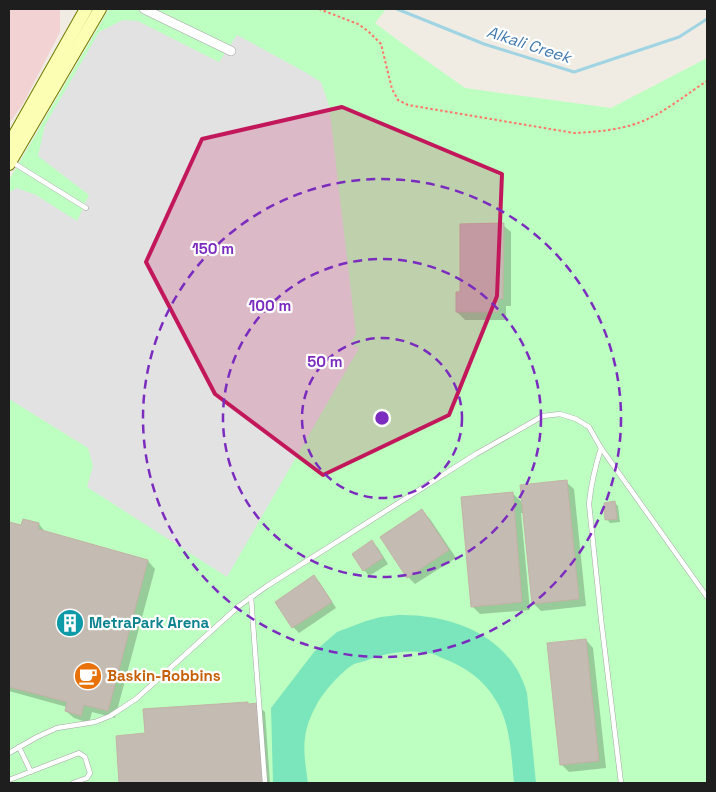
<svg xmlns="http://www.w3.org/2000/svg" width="716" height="792" font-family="'Space Grotesk',sans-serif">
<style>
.commercial{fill:#f2d2d2}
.park{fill:#bdfec1}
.pitch{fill:#7be6bb}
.parking{fill:#e2e2e2}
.shadow{fill:#0003}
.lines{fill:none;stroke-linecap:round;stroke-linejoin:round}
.stream{stroke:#a0d4e2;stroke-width:3}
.building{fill:#c4bbb3;stroke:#c3b2a5}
.lane-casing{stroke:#a5a5a5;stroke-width:5.5}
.street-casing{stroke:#a5a5a5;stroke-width:10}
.secondary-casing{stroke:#6f7b00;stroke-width:14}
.path{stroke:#ff7466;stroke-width:2;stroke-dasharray:2.5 2.5;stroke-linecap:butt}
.lane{stroke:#fff;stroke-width:4.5}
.street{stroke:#fff;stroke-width:9}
.secondary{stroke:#fcffb3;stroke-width:12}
.marked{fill:#c2185b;fill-opacity:0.2;stroke:#c2185b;stroke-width:4;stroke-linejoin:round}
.ring{fill:none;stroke:#7b2cbf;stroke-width:2.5;stroke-dasharray:9 6}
.labels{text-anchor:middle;stroke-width:4.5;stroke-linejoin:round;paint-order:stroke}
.culture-label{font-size:15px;font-weight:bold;fill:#0d838f;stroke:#fff;text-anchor:start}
.food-label{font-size:15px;font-weight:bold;fill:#c56008;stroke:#fff;text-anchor:start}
.water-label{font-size:16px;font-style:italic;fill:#4079ae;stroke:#fff}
.centre{fill:#7b2cbf;stroke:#fff;stroke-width:2.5}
.ring-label{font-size:15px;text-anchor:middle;font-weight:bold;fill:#7b2cbf;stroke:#fff;stroke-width:4.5;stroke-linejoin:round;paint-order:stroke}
</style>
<rect width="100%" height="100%" fill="#f0ece4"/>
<polygon class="commercial" points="9,9 60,9 60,32 24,102 9,124"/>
<polygon class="park" points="109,9 386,9 375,23 403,44 465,88 611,108 707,58 707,783 9,783 9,180"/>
<path class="pitch" d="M 398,615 C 453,614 511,636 527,693 L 536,783 L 514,783 C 511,755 511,723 495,699 C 483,679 464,666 442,658 C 438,656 433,653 428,653 C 406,649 385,653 365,661 C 362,662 357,663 354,664 C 342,671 322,693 316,706 C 311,715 306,727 305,738 C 303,752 306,769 308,783 L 273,783 L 271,708 L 314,652 L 337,632 L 366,621 L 381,617 Z"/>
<polygon class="parking" points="123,20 138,21 219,62 237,35 305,72 321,82 329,105 356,334 350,343 359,348 227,577 87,487 93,466 88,448 9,399 9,192 17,188 36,195 77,221 89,195 38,156 45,125 99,32"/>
<g class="shadow">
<polygon points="503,225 511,232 511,306 506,306 506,320 465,320 457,312 461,293"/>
<polygon points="566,482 574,489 586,606 541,611 533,603 524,513 521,513 530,610 480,614 472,606 512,493 523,503"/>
<polygon points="615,503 618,506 620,522 610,523 607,519"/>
<polygon points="422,511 430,519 456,558 415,584 408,577"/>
<polygon points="9,523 22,527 39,524 46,533 148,561 155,569 115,718 92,712 89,723 74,718 66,711 67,707 9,691"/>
<polygon points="372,542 378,548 388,564 369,576 364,570"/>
<polygon points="314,577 320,583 336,608 299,633 293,627"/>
<polygon points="586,640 593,648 606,768 569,772 561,764"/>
<polygon points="249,705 257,705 265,712 270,783 120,783 117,737 146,735"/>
</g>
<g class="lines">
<polyline class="stream" points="397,9 484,44 574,72 679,37 707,19"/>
</g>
<g class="building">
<polygon points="504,223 503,299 498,299 498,312 456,312 456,292 460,292 460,224"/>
<polygon points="567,480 579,599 532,604 520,485"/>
<polygon points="513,492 522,602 471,607 461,497"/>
<polygon points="615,501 617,519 605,520 604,503"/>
<polygon points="422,509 449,550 407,578 380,537"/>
<polygon points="23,519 39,523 38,529 148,560 108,711 84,705 81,716 65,711 67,702 9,687 9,522 21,525"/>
<polygon points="372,540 383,558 363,571 352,554"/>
<polygon points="314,575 332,602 292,628 275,602"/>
<polygon points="586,639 599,761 560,765 547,643"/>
<polygon points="248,702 248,704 258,703 263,783 119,783 116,736 145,733 143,709"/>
</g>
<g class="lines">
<defs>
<g id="lane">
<polyline points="12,162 86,208"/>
<path d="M 601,448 C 595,467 591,484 589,504 L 601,619 L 621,783"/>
<polyline points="251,597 265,783"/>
<polyline points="19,747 31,772"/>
<polyline points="9,753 37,737 57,728 95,722 110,716 136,699 239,606 267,586 476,454 543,416 560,414 576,419 589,427 601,448 707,597"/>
<polyline points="9,780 79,753 85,757 90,773 87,778 73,783"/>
</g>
<polyline id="street" points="144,9 231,51"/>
<g id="secondary">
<polyline points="9,145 86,9"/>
<polyline points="9,164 100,9"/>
</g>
</defs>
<use href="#lane" class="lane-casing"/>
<use href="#street" class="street-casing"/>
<use href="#secondary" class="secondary-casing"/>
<path class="path" d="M 319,9 L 358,24 L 368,31 L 381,44 L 392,89 L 398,100 L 408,105 L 574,133 C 596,132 618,130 638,123 C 663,114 685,95 707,81"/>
<use href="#lane" class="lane"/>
<use href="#street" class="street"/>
<use href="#secondary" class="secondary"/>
</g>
<path class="marked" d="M 342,107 L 502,174 L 497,296 L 449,415 L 323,475 L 215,394 L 146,262 L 202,139 Z"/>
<g class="ring">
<circle cx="382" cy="418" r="80"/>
<circle cx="382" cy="418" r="159"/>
<circle cx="382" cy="418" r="239"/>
</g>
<defs>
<symbol id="building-disc" viewBox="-11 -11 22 22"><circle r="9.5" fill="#0f9aa8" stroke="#fff"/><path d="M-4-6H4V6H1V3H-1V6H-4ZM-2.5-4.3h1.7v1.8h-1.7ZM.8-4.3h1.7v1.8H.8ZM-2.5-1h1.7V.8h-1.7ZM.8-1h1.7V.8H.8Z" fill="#fff"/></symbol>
<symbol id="cafe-disc" viewBox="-11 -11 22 22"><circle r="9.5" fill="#e8710a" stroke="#fff"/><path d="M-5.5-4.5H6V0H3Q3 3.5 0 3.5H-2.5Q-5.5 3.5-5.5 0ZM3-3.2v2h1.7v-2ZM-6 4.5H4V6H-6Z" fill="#fff"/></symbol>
</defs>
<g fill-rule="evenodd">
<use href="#building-disc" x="54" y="607" width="32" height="32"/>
<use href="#cafe-disc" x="72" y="660" width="32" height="32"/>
</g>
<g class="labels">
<g class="culture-label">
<text x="89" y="628">MetraPark Arena</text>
</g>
<g class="food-label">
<text x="107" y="681">Baskin-Robbins</text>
</g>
<g class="water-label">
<text transform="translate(529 44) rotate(18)" y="6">Alkali Creek</text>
</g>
</g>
<circle cx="382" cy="418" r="8" class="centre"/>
<g class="ring-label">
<text x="213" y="254">150 m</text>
<text x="270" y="311">100 m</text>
<text x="325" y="367">50 m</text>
</g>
<rect width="716" height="792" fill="none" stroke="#1e1e1e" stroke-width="20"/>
</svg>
